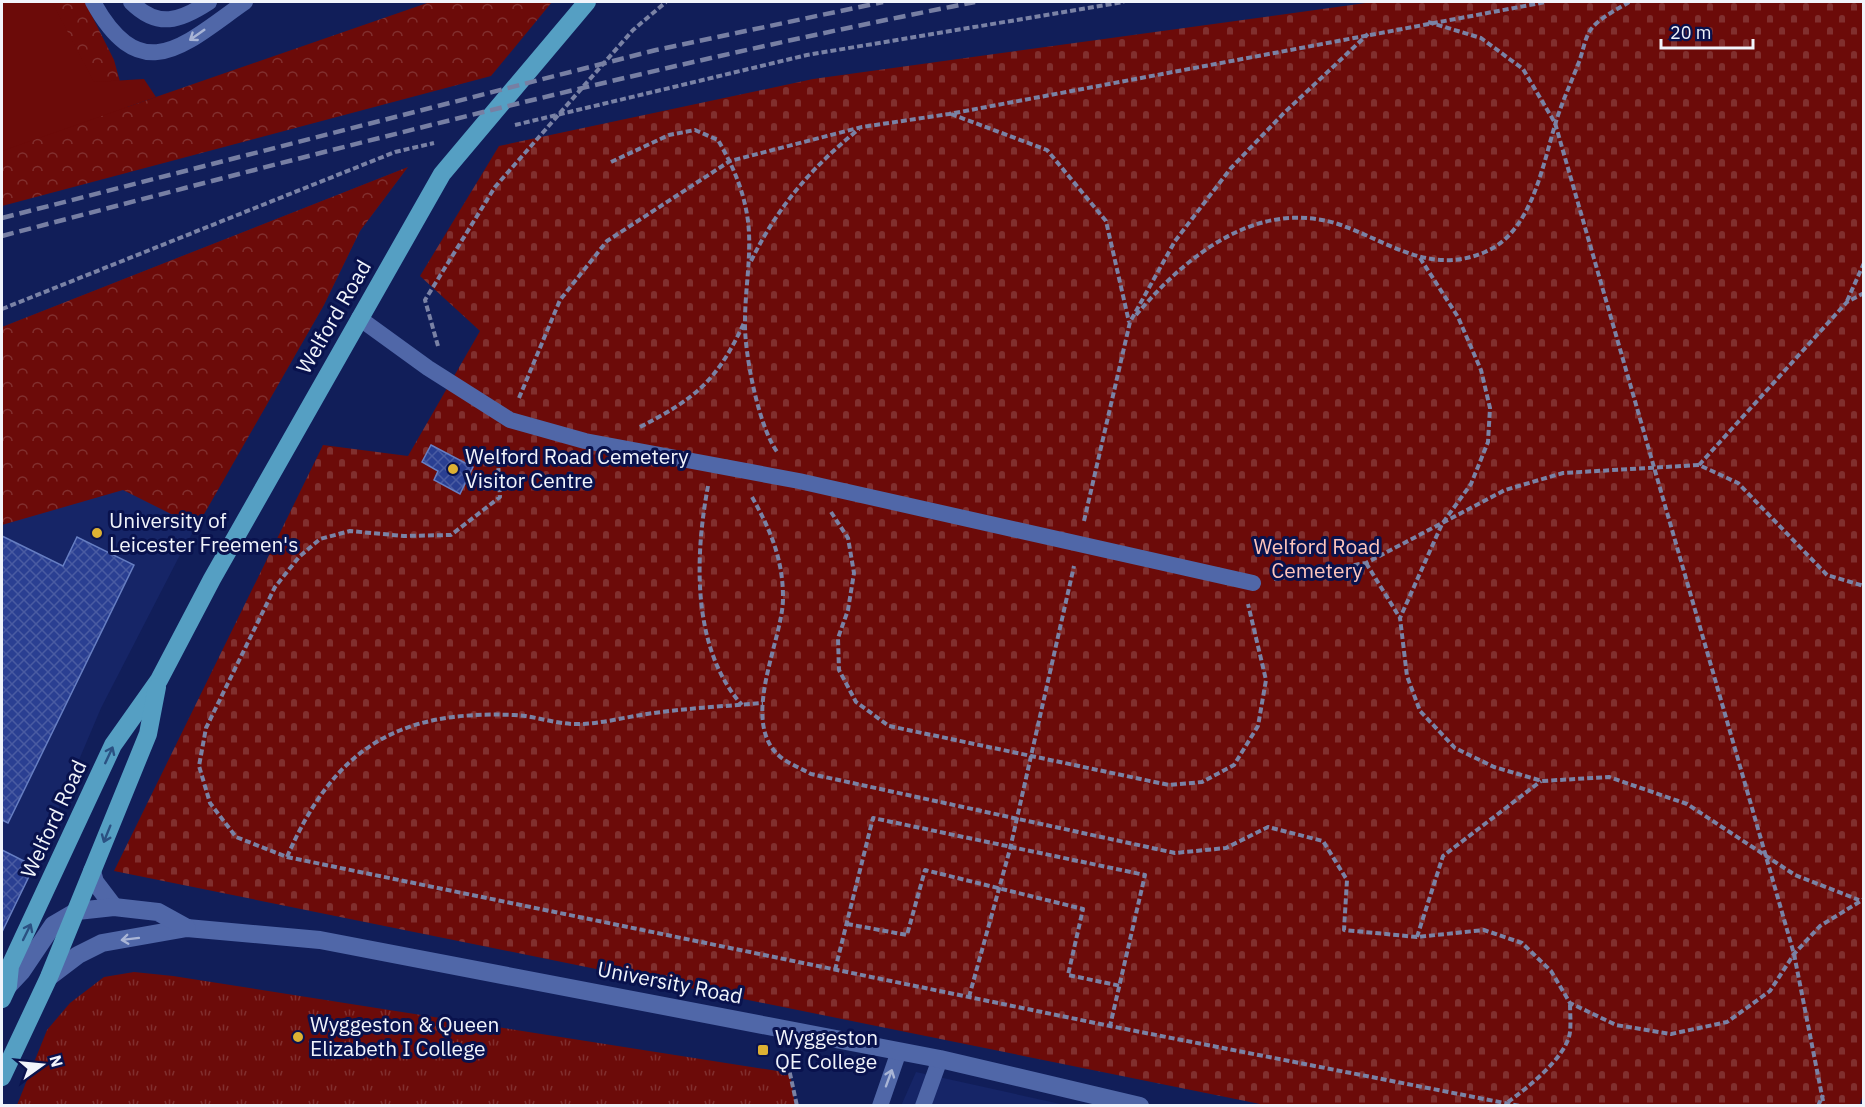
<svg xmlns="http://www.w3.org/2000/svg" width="1865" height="1107" font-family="'IBM Plex Sans',sans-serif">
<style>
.built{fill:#162567}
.grass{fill:url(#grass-tufts)}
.forest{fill:url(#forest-crowns)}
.cemetery{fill:url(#cemetery-stones)}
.park{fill:#6c0b09}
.building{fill:url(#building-cross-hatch);stroke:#667ec2;stroke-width:1.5}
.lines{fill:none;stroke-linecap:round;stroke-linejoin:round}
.path{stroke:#7a82a5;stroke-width:4;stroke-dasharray:6 3;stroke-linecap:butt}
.lane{stroke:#5067a8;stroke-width:16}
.street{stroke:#5067a8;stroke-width:18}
.primary{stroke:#559fc3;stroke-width:18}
.rail{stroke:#777fa3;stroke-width:4.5;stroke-dasharray:12 6;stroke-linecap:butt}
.oneway{stroke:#a9b5d6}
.oneway2{stroke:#2b5182}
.poi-dot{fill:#ddb133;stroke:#09124d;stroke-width:2}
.labels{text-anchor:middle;stroke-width:6;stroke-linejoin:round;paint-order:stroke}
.street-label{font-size:21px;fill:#f1f4fb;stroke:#09124d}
.poi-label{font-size:21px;fill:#f1f4fb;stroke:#09124d;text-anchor:start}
.park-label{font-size:21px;fill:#fec5bc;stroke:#09124d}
</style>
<defs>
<pattern id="grass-tufts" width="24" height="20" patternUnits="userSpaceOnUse" patternTransform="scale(1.5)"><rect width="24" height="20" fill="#6c0b09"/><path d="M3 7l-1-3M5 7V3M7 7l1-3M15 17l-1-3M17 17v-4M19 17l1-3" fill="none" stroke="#812f2e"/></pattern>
<pattern id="forest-crowns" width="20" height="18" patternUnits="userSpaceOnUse" patternTransform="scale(1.5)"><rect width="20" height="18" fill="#6c0b09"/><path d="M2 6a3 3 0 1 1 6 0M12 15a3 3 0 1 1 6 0" fill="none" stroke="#812f2e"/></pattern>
<pattern id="cemetery-stones" width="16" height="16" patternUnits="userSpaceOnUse" patternTransform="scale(1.5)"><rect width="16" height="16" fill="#6c0b09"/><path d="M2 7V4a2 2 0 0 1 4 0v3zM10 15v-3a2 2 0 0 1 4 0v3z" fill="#812f2e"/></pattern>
<pattern id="building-cross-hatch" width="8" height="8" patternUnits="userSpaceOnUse" patternTransform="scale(1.5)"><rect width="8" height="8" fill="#2a3f92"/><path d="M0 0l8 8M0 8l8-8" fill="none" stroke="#495ba2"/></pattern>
</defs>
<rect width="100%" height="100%" fill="#111e59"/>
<g class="built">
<polygon points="408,167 360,231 324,305 182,551 101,708 34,866 2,932 2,327"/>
<polygon points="916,1072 1065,1105 901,1106"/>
</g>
<polygon class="grass" points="134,972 173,976 790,1073 795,1105 17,1105 47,1030 70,1003 104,977"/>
<g class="forest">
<polygon points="2,2 85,2 114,60 127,107 430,2 552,2 491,76 2,206"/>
<polygon points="408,167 360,231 324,305 203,516 171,514 123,490 2,525 2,327"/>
</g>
<polygon class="cemetery" points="1373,2 1863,2 1864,1090 1860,1105 1265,1105 114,871 323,445 408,456 480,331 420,276 499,146 813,79"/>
<polygon class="park" points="2,2 52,2 94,82 144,79 156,97 2,151"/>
<g class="building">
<polygon points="431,445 473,467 460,494 434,480 438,471 422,462"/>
<polygon points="2,536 63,566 77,537 134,565 8,823 2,820"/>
<polygon points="2,850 34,866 2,932"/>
</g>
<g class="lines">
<g class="path">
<polyline points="1428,22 1481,38 1523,69 1555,123 1794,954 1824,1106"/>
<polyline points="951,114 1047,150 1106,221 1129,322"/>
<polyline points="515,125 807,55 1124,2"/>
<path d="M 611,162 L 669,135 L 695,130 L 718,140 C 733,166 744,191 748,221 C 752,255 745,288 745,321 C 744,353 759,429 778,453"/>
<polyline points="1420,258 1458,317 1481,370 1490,408 1488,442 1471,484 1442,524 1400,618 1407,676 1420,711 1455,748 1494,767 1542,781 1609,777 1687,804 1795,875 1859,900"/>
<path d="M 751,261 C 778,206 812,167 859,129"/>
<polyline points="1847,301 1864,263"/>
<polyline points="2,309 395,152 434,143"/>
<path d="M 1136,315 C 1185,257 1256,198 1338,224 C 1388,241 1429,276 1485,252 C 1531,233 1542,168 1555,125 C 1561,104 1571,83 1579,62 C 1583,52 1585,36 1592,28 C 1601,17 1618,9 1629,2"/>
<polyline points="438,346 425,300 495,187 633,30 666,2"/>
<polyline points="519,398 560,300 607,241 730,161 862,127 949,114 1546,2"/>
<path d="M 640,427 C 696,398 717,381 744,323"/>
<polyline points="535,453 498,461 500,497 451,535 404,536 350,531 320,539 299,557 275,587 206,728 199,766 210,803 236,837 287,857 1110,1026 1520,1106"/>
<polyline points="1699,465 1847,302 1864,293"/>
<path d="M 708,486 C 695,555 691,648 742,705"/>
<path d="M 752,497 C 770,529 783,559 783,597 C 784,639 736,725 783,759 C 792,765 802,769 811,774 L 1175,853 L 1226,848 L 1268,827 L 1323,841 L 1347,880 L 1344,930 L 1417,937 L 1484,930 L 1522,943 L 1551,971 L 1570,1003 L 1616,1025 L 1671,1034 L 1727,1022 L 1770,991 L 1794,954 L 1820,926 L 1864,899"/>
<polyline points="831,512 848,538 854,573 848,610 838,638 839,670 856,702 889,726 1169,785 1202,782 1234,765 1258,726 1266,680 1248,604"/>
<polyline points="1084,521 1130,322 1175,241 1231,168 1284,113 1368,34"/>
<polyline points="1366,563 1400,618"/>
<polyline points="1274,579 1366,563 1505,490 1563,473 1699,465 1738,483 1827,575 1864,586"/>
<path d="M 287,857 C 334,749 396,710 514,715 C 534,716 553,723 573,724 C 599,725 628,716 654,713 C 690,708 727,706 763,703"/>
<polyline points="847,924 907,935 925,870 1083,909 1068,975 1121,986"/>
<polyline points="1417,937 1443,856 1541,781"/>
<polyline points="835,970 873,818 1145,875 1110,1026"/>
<polyline points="969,997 1010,849 1074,566"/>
<polyline points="786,1055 797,1106"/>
<path d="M 1508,1102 C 1527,1088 1567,1057 1570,1032 C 1571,1023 1570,1012 1570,1003"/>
<polyline points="1818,1106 1823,1095"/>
</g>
<g class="lane">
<path d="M 93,2 C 142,91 186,43 245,2"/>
<path d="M 131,2 C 158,29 180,21 209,2"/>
<polyline points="359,318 428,368 510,420 585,441 799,481 1253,583"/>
<polyline points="880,1106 899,1051"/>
<polyline points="923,1106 940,1059"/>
</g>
<g class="street">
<polyline points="92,871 95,882 114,907"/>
<polyline points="49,977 78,955 102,943 187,928 320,940 940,1059 1140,1106"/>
<polyline points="8,986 22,971 53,925 77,911 114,907 158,912 187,928"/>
</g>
<g class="primary">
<polyline points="2,999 8,986 10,966 113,745 159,680 212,579 442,174 587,2"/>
<polyline points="2,1077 49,977 148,734 157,687"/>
</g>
<g class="rail">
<polyline points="2,218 656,50 883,2"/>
<path d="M 2,236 C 325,151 648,66 975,2"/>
</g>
</g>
<defs><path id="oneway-shaft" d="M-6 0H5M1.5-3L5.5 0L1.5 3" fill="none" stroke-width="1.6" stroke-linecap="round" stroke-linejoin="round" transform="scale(1.5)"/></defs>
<g class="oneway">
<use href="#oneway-shaft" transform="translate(197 35) rotate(145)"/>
<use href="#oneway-shaft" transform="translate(130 939) rotate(173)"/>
<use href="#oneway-shaft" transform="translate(889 1078) rotate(-70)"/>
</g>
<g class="oneway2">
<use href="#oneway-shaft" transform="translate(109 755) rotate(-65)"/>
<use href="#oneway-shaft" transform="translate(107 834) rotate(112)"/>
<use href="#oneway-shaft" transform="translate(27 932) rotate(-64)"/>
</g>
<g class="poi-dot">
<circle cx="453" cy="469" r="6"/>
<circle cx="97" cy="533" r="6"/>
<circle cx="298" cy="1037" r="6"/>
<rect x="757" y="1044" width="12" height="12" rx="3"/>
</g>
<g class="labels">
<g class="street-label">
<text transform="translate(334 317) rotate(-60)" y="7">Welford Road</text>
<text transform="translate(54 819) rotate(-65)" y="7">Welford Road</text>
<text transform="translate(670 983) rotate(11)" y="7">University Road</text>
</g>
<g class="poi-label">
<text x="465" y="464">Welford Road Cemetery<tspan x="465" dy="24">Visitor Centre</tspan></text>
<text x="109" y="528">University of<tspan x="109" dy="24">Leicester Freemen's</tspan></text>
<text x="310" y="1032">Wyggeston &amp; Queen<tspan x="310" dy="24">Elizabeth I College</tspan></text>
<text x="775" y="1045">Wyggeston<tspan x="775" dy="24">QE College</tspan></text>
</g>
<g class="park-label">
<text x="1317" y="554">Welford Road<tspan x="1317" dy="24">Cemetery</tspan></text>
</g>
</g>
<rect width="1865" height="1107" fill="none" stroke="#f1f4fb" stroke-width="6"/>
<g transform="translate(42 1065) rotate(75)" stroke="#09124d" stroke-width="4.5" paint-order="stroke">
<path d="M0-4.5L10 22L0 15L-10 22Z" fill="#f1f4fb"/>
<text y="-9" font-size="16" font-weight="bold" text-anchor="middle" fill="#f1f4fb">N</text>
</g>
<path d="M1661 39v9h92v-9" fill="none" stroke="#f1f4fb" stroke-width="3"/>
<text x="1670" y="39" font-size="18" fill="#f1f4fb" stroke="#09124d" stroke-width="4.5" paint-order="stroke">20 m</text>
</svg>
